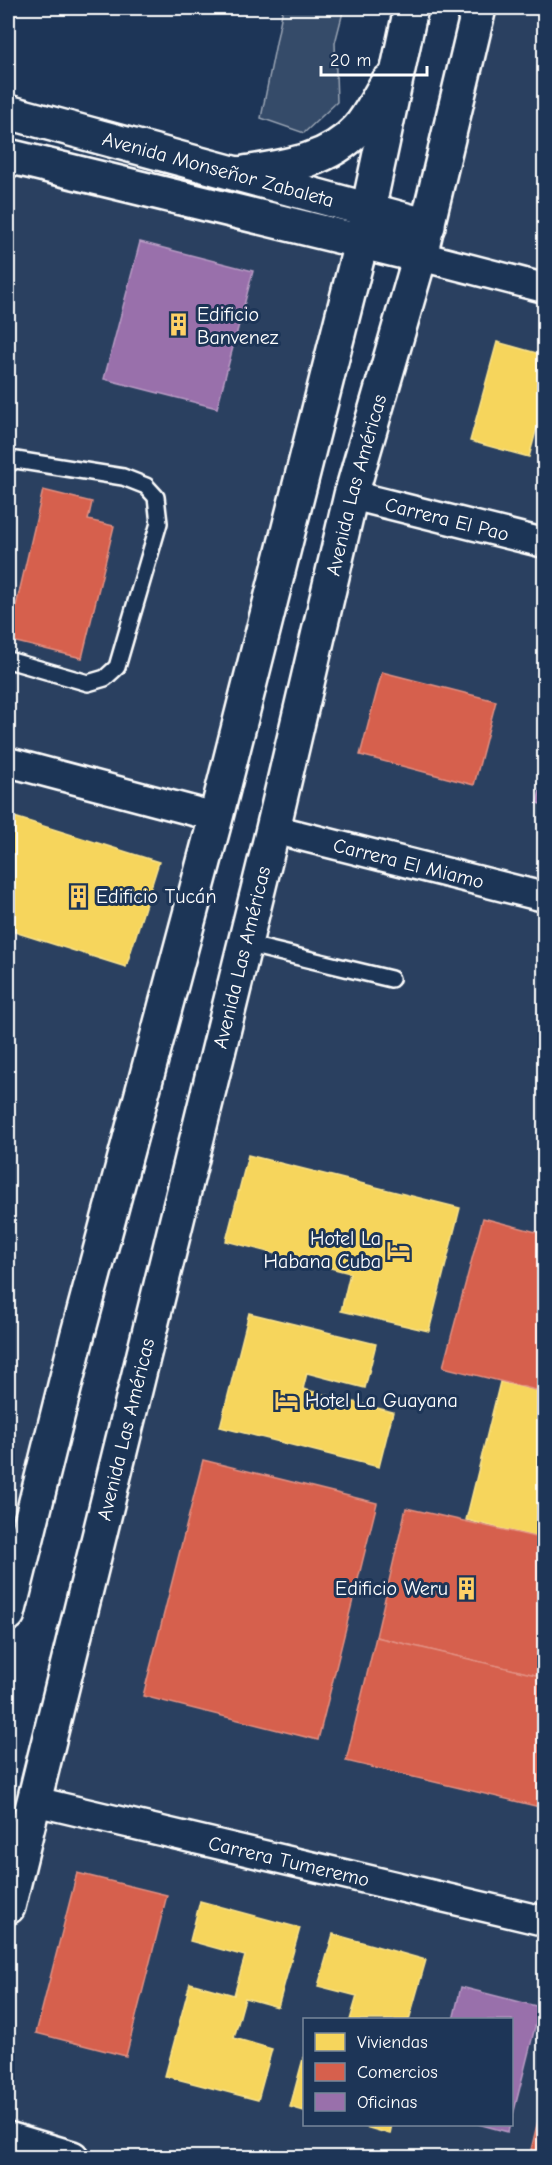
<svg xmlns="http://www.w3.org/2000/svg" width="552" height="2165" font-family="'Comic Neue',sans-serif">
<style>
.built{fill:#2a4161;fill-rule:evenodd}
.green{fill:#364b69;stroke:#9aa5b4;stroke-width:1.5}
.homes{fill:#f6d55c;stroke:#f9e28d;stroke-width:1.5}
.shops{fill:#d6604d;stroke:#e29082;stroke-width:1.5}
.offices{fill:#9970ab;stroke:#b89bc4;stroke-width:1.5}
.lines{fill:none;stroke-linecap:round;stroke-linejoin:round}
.service-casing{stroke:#fff;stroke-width:20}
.minor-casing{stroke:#fff;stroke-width:33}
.tertiary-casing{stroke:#fff;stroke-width:38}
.secondary-casing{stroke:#fff;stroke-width:38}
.service{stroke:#1d3557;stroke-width:15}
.minor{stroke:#1d3557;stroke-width:28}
.tertiary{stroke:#1d3557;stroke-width:33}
.secondary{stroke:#1d3557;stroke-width:33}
.labels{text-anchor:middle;stroke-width:6;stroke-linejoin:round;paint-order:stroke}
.street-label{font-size:20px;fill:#fff;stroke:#1d3557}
.poi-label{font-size:20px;fill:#fff;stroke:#1d3557;text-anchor:start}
</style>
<rect width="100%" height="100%" fill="#1d3557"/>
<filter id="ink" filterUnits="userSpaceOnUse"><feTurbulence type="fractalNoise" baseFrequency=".0167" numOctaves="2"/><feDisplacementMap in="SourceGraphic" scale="12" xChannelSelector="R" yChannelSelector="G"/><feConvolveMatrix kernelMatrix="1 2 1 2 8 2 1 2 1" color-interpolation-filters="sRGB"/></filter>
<g filter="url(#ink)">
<g class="built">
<path d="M 479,8 L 544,8 L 544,2157 L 72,2158 L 8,2139 L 8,1907 ZM 304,2020 L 512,2020 L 512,2124 L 304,2124 Z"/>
<polygon points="8,156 361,243 8,1629"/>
</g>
<polygon class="green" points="283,8 344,8 335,43 337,102 304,133 261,118"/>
<g class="homes">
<polygon points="497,342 544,355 544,402 529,457 470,441"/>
<polygon points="8,815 159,862 126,967 8,930"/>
<polygon points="248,1155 460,1208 429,1331 341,1311 350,1273 226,1241"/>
<polygon points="249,1313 376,1344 365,1388 307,1373 303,1389 393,1412 379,1467 220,1427"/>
<polygon points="500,1382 544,1392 544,1539 466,1520"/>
<polygon points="200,1901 300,1928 278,2007 245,1998 234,2038 272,2049 258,2100 165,2076 190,1983 234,1995 245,1956 190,1941"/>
<polygon points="333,1934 426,1960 409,2020 350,2020 357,1996 318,1986"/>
<polygon points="304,2055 304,2111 290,2107"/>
<polygon points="355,2124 392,2124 390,2134"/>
</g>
<g class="shops">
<polygon points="43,490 92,502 88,520 114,526 82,658 8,640"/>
<polygon points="382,672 496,701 474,785 360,755"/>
<polygon points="483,1218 544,1234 544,1392 443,1367"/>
<polygon points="203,1460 377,1503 318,1740 143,1696"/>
<polygon points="406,1508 544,1539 544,1677 376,1637"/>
<polygon points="376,1637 544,1677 544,1808 346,1761"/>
<polygon points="77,1873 167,1895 126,2056 36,2033"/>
<polygon points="544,2096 544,2158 529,2158"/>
</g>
<g class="offices">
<polygon points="140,242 253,271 217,408 104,379"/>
<polygon points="544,773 544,805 537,803"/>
<polygon points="461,1987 540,2007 512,2119 512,2020 453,2020"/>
<polygon points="478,2124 510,2124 508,2132"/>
</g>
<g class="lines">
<defs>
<g id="service">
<polyline points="8,464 16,460 123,477 146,486 156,497 159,523 117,667 105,678 88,683 8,660"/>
<polyline points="245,944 391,979"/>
</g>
<g id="minor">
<polyline points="420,256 544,288"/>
<path id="s1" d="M 351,495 L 544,543"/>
<polyline points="8,762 216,817"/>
<path id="s2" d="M 273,829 L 544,897"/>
<path id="s3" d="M 34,1801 L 544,1921"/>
</g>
<g id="tertiary">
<path id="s4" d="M 8,112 L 428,226"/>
<polyline points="8,156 420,256"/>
</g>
<g id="secondary">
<path d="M 238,174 C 281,167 327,163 358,129 C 370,116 378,97 388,82"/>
<polyline points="8,1614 77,1337 216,817 361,243 411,8"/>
<path id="s5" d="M 8,1907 L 273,829 L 351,495 L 420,256 L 479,8"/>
<polyline points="8,2139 72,2158"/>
</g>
</defs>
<use href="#service" class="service-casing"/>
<use href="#minor" class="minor-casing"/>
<use href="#tertiary" class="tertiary-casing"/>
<use href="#secondary" class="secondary-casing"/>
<use href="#service" class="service"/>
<use href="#minor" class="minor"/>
<use href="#tertiary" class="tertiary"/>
<use href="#secondary" class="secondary"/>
</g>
</g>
<defs>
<symbol id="building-bare" viewBox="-9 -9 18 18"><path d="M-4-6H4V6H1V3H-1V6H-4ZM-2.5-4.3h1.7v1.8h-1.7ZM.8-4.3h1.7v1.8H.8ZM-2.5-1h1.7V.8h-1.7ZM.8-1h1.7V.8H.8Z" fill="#ffd166" stroke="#1d3557" stroke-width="2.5" paint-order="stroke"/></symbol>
<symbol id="hotel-bare" viewBox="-9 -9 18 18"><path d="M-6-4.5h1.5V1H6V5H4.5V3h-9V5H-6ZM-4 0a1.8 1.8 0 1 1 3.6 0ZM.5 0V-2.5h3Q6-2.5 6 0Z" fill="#ffd166" stroke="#1d3557" stroke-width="2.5" paint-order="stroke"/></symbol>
</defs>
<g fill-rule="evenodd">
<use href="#building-bare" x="162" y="308" width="33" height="33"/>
<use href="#building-bare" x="62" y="880" width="33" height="33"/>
<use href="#hotel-bare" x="382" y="1234" width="33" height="33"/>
<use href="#hotel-bare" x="270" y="1384" width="33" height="33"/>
<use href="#building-bare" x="450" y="1572" width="33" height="33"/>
</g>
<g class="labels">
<g class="street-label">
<text dy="7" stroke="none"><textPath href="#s4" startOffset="218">Avenida Monseñor Zabaleta</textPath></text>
<text dy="7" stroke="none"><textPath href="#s5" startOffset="1464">Avenida Las Américas</textPath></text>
<text dy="7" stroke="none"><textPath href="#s1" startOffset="99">Carrera El Pao</textPath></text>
<text dy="7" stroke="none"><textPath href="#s2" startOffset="140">Carrera El Miamo</textPath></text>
<text dy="7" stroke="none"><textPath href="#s5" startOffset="978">Avenida Las Américas</textPath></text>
<text dy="7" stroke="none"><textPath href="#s5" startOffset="492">Avenida Las Américas</textPath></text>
<text dy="7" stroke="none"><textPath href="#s3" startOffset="262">Carrera Tumeremo</textPath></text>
</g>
<g class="poi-label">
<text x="197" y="321">Edificio<tspan x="197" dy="23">Banvenez</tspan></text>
<text x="96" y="903">Edificio Tucán</text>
<text x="381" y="1245" text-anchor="end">Hotel La<tspan x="381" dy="23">Habana Cuba</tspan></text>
<text x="305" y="1407">Hotel La Guayana</text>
<text x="448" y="1595" text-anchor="end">Edificio Weru</text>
</g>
</g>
<rect width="552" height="2165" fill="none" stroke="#1d3557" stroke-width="30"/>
<rect x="15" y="15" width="522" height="2135" fill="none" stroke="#fff" stroke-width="2" filter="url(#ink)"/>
<rect x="303" y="2018" width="210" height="108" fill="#1d3557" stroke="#77869a" stroke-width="1.5"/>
<rect x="315" y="2033" width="30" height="18" fill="#f6d55c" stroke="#77869a" stroke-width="1.5"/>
<text x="357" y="2048" font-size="18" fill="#ffffff">Viviendas</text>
<rect x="315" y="2063" width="30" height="18" fill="#d6604d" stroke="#77869a" stroke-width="1.5"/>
<text x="357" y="2078" font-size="18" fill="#ffffff">Comercios</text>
<rect x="315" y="2093" width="30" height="18" fill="#9970ab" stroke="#77869a" stroke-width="1.5"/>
<text x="357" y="2108" font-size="18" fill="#ffffff">Oficinas</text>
<path d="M321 66v9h106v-9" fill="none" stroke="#ffffff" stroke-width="3"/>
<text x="330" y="66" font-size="18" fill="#ffffff" stroke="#1d3557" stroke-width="4.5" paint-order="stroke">20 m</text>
</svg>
